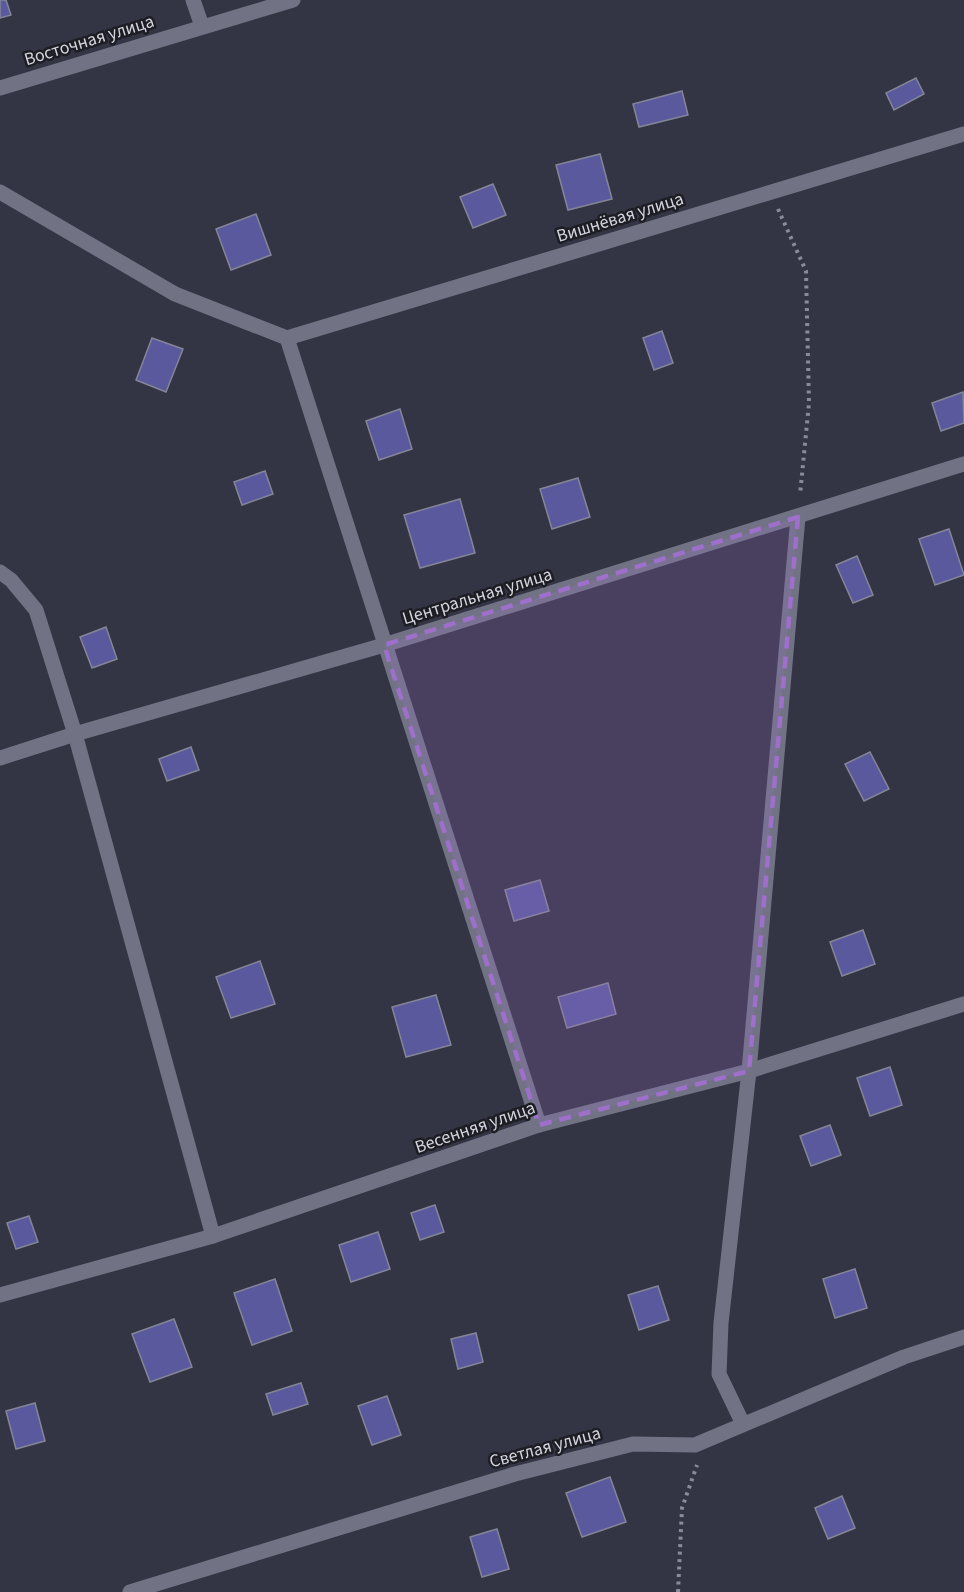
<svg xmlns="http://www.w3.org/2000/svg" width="964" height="1592" font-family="'Source Sans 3',sans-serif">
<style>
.building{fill:#5a599e;stroke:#848596;stroke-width:1.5}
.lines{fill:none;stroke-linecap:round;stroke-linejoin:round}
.path{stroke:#8a8b97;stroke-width:4;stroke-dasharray:3 4.5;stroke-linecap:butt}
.street{stroke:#717384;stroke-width:15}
.marked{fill:#9e6fcb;fill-opacity:0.2;stroke:#9e6fcb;stroke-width:4.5;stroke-dasharray:12 8;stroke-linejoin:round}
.labels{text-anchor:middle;stroke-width:5;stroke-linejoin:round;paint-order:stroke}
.street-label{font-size:18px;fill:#d3d4dd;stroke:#1d1d24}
</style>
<rect width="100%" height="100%" fill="#343544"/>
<g class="building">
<polygon points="0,0 6,0 11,15 0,18"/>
<polygon points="916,78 924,94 894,110 886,93"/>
<polygon points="682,91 688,115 639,127 633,104"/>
<polygon points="600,154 612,199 568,210 556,165"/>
<polygon points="493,184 506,215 473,228 460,197"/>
<polygon points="256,214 271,255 231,270 216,229"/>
<polygon points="662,331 673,363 654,370 643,338"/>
<polygon points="152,338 183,349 166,392 136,380"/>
<polygon points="963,392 964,423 941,431 932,403"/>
<polygon points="400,409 412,449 379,460 366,421"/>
<polygon points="265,471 273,494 242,505 234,482"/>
<polygon points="578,478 590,517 552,529 540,489"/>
<polygon points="460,499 475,553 420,568 404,515"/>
<polygon points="949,529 964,575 935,585 919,539"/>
<polygon points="857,556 873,595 853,603 836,565"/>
<polygon points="106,627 117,659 92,668 80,637"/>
<polygon points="191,747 199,770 167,781 159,759"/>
<polygon points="870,752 889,789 864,801 845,764"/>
<polygon points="540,880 549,911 514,921 505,890"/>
<polygon points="863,930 875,964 842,976 830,942"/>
<polygon points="260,961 275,1004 231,1018 216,977"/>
<polygon points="608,983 616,1014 567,1028 558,997"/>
<polygon points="436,995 451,1045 406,1057 392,1007"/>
<polygon points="890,1067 902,1105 870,1116 857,1078"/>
<polygon points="830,1125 841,1155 811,1166 800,1136"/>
<polygon points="435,1205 444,1232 420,1240 411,1213"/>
<polygon points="29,1216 38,1242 16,1249 7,1223"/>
<polygon points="378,1232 390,1269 351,1282 339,1245"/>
<polygon points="855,1269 867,1308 835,1318 823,1279"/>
<polygon points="275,1279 292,1331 252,1345 234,1293"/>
<polygon points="658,1286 669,1320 639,1330 628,1295"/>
<polygon points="174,1319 192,1367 150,1382 132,1334"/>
<polygon points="476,1333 483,1362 458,1369 451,1339"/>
<polygon points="301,1383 308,1404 273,1415 266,1394"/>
<polygon points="387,1396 401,1435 372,1445 358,1406"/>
<polygon points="35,1403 45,1441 16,1449 6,1411"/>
<polygon points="610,1477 626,1522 582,1537 566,1493"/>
<polygon points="842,1496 855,1528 828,1539 815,1508"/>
<polygon points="497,1529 509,1569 482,1577 470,1537"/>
</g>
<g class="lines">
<g class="path">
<polyline points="778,209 806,271 809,403 800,495"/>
<polyline points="678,1592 682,1508 697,1465"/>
</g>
<g class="street">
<polyline points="193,0 202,26"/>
<polyline points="0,88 293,0"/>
<polyline points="0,192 175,294 287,338 539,1125"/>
<polyline points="287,338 964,134"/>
<polyline points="0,572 11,580 36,610 75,734 213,1236"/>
<polyline points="0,758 75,734 384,645 964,464"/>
<polyline points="0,1295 213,1236 539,1125 749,1071 964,1004"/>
<polyline points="743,1424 719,1374 721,1323 749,1071 798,517"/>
<polyline points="130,1592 515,1474 633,1444 695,1445 904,1357 964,1337"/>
</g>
</g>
<path class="marked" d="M 798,517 L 749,1071 L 539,1125 L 384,645 Z"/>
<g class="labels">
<g class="street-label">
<text transform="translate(89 40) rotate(-17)" y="6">Восточная улица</text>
<text transform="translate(620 217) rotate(-17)" y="6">Вишнёвая улица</text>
<text transform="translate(477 596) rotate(-17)" y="6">Центральная улица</text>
<text transform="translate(475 1127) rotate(-19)" y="6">Весенняя улица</text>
<text transform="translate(545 1447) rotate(-15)" y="6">Светлая улица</text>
</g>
</g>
</svg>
